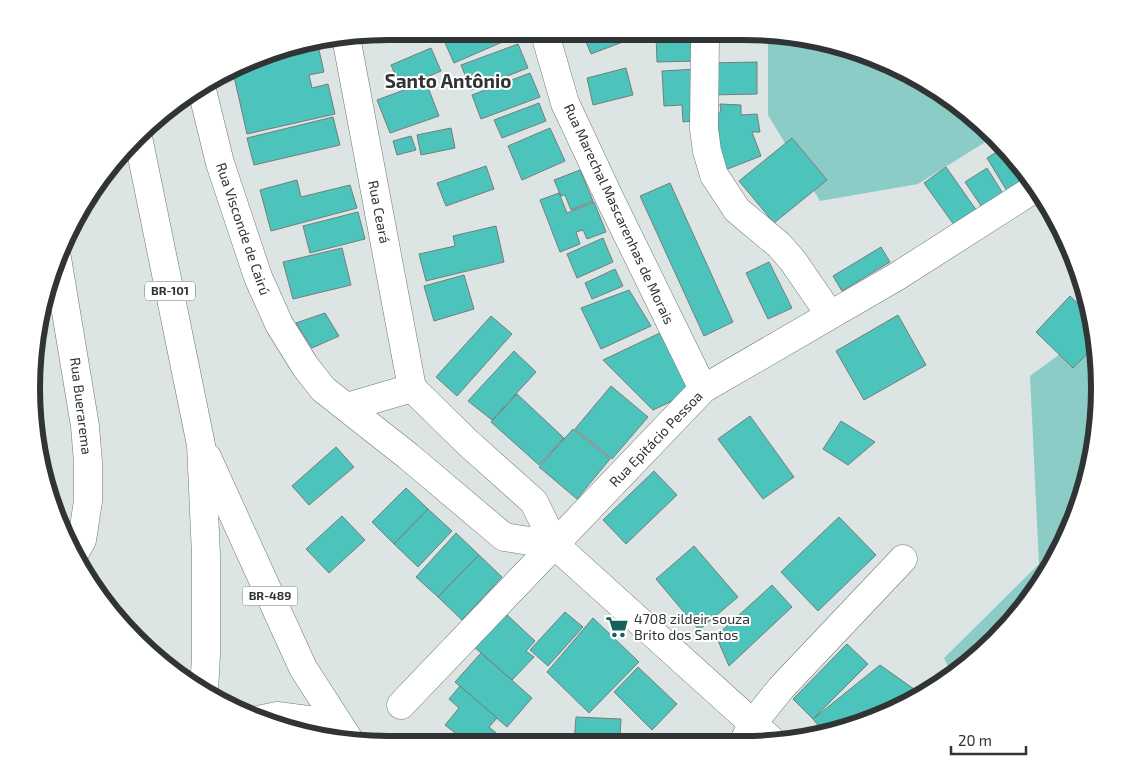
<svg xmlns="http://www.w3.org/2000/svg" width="1131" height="776" font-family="'Exo 2',sans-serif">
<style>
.green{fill:#8bcdc6}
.building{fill:#4dc4bb;stroke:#757d7c}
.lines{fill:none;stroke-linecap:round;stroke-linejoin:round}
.minor-casing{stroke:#6f7776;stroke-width:29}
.primary-casing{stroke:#6f7776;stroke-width:29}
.trunk-casing{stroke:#6f7776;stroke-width:29}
.minor{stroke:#fff;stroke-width:28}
.primary{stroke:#fff;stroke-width:28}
.trunk{stroke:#fff;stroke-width:28}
.labels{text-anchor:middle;stroke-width:4;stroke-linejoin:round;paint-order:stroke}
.shield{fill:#fff;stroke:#6f7171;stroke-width:1}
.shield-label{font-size:12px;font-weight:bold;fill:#313434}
.street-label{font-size:14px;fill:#313434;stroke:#fff}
.poi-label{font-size:14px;fill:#313434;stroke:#fff;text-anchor:start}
.district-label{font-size:19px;font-weight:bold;fill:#313434;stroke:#fff}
.rim{fill:none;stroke:#313434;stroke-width:6}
</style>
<rect width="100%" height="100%" fill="#dce5e4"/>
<g class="green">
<polygon points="768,37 812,38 901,68 995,136 918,184 820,201 768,115"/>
<polygon points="1094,329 1100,388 1093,458 1072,525 1039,586 995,640 951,672 944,658 1039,564 1030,376"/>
</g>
<g class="building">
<polygon points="410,32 434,32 413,40"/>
<polygon points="451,32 512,33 514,37 454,63 442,36"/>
<polygon points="583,34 626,35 628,40 591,54"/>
<polygon points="656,36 698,36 699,61 657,62"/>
<polygon points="317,41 324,72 309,75 312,88 328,84 335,114 247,134 233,72 295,43"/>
<polygon points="518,44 528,68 471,90 461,65"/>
<polygon points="431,48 441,71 401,88 391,65"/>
<polygon points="757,62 757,94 709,95 708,63"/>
<polygon points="626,68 633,95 593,105 587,78"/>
<polygon points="698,69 702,120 683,122 682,105 664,106 662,71"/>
<polygon points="530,73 540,97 481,119 472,95"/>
<polygon points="426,82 439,116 390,133 377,100"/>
<polygon points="539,103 546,121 502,138 494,120"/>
<polygon points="720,104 741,105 741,115 757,114 760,132 752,132 761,156 725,170 713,113 721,112"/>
<polygon points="333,117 340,145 254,165 247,138"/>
<polygon points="451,128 455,148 421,155 417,135"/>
<polygon points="550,128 565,161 522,180 508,146"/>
<polygon points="411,136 416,150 397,155 393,141"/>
<polygon points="792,138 827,180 774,223 739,181"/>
<polygon points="1003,148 1030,191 1013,201 987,158"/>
<polygon points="486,166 494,189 446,206 437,183"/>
<polygon points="946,167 979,214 957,229 924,183"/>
<polygon points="987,168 1009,203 988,216 965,182"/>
<polygon points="580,170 593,201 571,210 565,195 561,196 554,180"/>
<polygon points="297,180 301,197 350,185 357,208 271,231 260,190"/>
<polygon points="670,183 733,322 704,336 640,196"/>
<polygon points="559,193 567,213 594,202 606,232 587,239 583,230 576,232 580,244 560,252 540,200"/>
<polygon points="358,212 365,239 310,253 303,226"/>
<polygon points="496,226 504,262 426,281 419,254 455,246 453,236"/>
<polygon points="603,238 613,262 577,278 567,254"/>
<polygon points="881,247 890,262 842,291 833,276"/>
<polygon points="342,248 351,285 293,299 283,262"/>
<polygon points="769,262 792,308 768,319 746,273"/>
<polygon points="615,269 623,286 592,299 585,283"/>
<polygon points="464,275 474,309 434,321 424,286"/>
<polygon points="629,290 651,326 601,349 581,308"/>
<polygon points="1070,296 1092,317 1096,345 1073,368 1036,332"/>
<polygon points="325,313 339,336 312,348 296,323"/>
<polygon points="898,315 926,365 864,400 836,351"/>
<polygon points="491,316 512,334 457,396 436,377"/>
<polygon points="662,332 691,392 653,410 603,360"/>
<polygon points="514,351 536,372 492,420 468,401"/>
<polygon points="611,386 648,417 612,459 575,429"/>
<polygon points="517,394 564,438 539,465 491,422"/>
<polygon points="750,416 794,477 763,499 718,439"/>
<polygon points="841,421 875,442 848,465 823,449"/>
<polygon points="573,429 610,459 577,499 539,467"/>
<polygon points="336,447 354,467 309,505 292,486"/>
<polygon points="654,471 677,495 626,544 603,520"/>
<polygon points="406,488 428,509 394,544 372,522"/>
<polygon points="428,509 452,531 418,567 394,544"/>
<polygon points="342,516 365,540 329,573 306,549"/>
<polygon points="839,517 876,555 818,611 781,572"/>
<polygon points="456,533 479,555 438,597 416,577"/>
<polygon points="694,546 738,597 699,630 656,579"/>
<polygon points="479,555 502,577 462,620 438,597"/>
<polygon points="772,585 792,607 729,666 716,636"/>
<polygon points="504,612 535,641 526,651 534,657 512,680 473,646"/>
<polygon points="565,612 583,627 548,666 530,650"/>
<polygon points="593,618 639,662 589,713 547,672"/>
<polygon points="847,644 868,664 813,719 793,699"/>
<polygon points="481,653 532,698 507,727 455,682"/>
<polygon points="880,665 921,694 901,708 825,734 813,719"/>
<polygon points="638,667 677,704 652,730 614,692"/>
<polygon points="460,686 497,718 489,727 507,742 506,743 468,743 445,725 459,708 449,699"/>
<polygon points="576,717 621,719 620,735 634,736 634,741 574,742"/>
<polygon points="634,736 674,738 674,740 634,741"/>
</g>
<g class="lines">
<defs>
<g id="minor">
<polyline points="545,34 565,103 609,197 703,389"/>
<polyline points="705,36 704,129 707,151 714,175 737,210 779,245 793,261 830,315"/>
<polyline points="346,37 412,388"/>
<polyline points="201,86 220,163 258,277 279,324 305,366 323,389 408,456 504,537 555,545"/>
<polyline points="57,258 85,426 88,462 88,501 82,540 74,554"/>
<polyline points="412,388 467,442 534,502 555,545 770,739"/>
<polyline points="347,407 412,388"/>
<polyline points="401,705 703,389 896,277 1037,187"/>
<polyline points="745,739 753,723 781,688 903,559"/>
</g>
<polyline id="primary" points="258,720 277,716 308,720 347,741"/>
<g id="trunk">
<polyline points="138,137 201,445 206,555 206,655 204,692"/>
<polyline points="207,457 303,668 350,741"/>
</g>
</defs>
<use href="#minor" class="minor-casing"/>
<use href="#primary" class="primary-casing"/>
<use href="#trunk" class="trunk-casing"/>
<use href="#minor" class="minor"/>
<use href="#primary" class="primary"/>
<use href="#trunk" class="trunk"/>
</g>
<defs>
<symbol id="supermarket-bare" viewBox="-9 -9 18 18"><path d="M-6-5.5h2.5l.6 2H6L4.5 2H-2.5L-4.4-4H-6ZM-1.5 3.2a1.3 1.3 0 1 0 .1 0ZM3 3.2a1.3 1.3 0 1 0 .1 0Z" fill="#16635e" stroke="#fff" stroke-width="2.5" paint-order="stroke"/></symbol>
</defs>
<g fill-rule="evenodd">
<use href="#supermarket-bare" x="601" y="611" width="32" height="32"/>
</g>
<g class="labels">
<g class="shield">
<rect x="145" y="281.5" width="50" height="19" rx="4"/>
<rect x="242.5" y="586.5" width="55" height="19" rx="4"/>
</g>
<g class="shield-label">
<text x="170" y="295">BR-101</text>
<text x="270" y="600">BR-489</text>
</g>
<g class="street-label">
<text transform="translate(379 212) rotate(79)" y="5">Rua Ceará</text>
<text transform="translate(619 214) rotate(65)" y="5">Rua Marechal Mascarenhas de Morais</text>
<text transform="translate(243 229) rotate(71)" y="5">Rua Visconde de Cairú</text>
<text transform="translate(81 406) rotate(83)" y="5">Rua Buerarema</text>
<text transform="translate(656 439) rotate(-46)" y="5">Rua Epitácio Pessoa</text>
</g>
<g class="poi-label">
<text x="634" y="624">4708 zildeir souza<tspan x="634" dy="16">Brito dos Santos</tspan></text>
</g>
<g class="district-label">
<text x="448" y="88">Santo Antônio</text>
</g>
</g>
<path d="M0 0H1131V776H0ZM388 40H743A348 348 0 0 1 1091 388V388A348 348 0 0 1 743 736H388A348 348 0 0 1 40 388V388A348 348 0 0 1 388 40Z" fill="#fff" fill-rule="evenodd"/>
<path class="rim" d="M388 40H743A348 348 0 0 1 1091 388V388A348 348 0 0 1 743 736H388A348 348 0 0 1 40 388V388A348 348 0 0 1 388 40Z"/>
<path d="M951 746v8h75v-8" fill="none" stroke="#313434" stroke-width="2.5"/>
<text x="958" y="746" font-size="15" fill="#313434" stroke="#ffffff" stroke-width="4" paint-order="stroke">20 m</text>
</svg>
